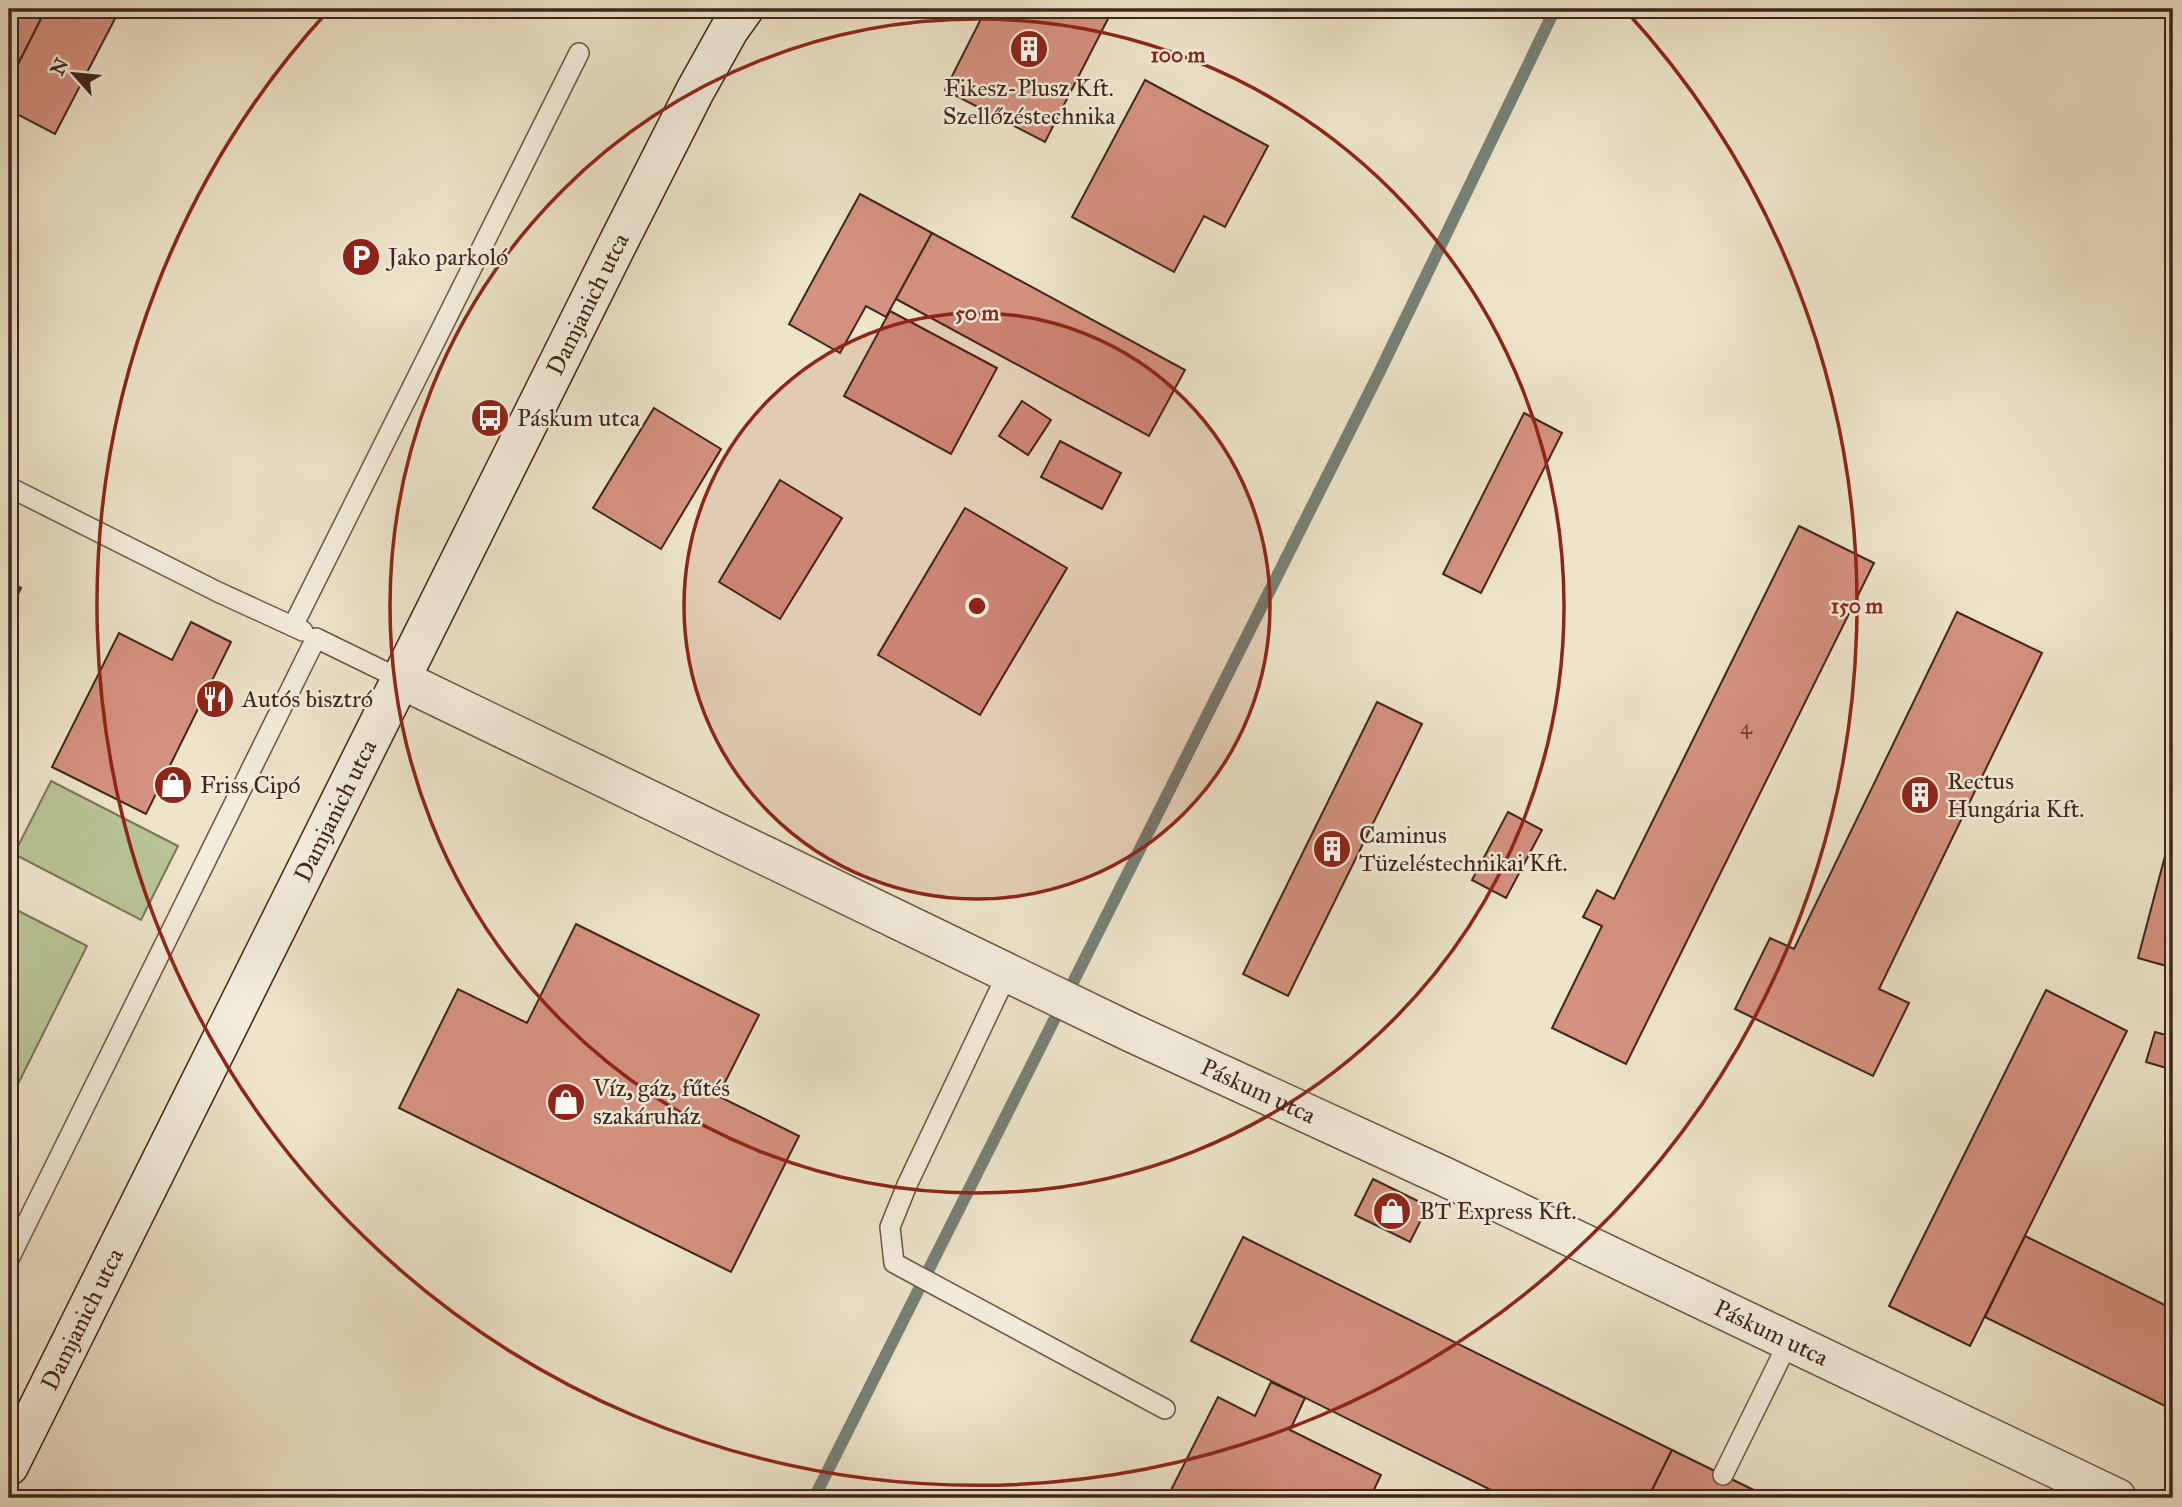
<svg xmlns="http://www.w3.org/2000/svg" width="2182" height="1507" font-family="'IM FELL Great Primer',serif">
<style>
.green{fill:#b9c496;stroke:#7c7458;stroke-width:2}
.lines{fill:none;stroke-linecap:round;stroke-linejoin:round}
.stream{stroke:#758176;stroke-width:12}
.building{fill:#d4917f;stroke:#40251b;stroke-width:2}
.lane-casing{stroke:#6b5546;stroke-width:22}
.street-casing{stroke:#6b5546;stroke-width:41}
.secondary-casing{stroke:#40251b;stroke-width:41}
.lane{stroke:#f3eddc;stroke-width:19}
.street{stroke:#f3eddc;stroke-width:38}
.secondary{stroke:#f3eddc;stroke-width:38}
.ring{fill:none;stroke:#8f2418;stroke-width:3.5}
.labels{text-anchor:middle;stroke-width:5;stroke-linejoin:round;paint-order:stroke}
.number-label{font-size:21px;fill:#654034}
.poi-label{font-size:24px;fill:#40251b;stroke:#f3eddc;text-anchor:start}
.street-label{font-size:24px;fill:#40251b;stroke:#f3eddc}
.centre{fill:#8f2418;stroke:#f3eddc;stroke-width:3.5}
.ring-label{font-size:21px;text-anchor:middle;font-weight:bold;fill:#8f2418;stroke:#f3eddc;stroke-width:5;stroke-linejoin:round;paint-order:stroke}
</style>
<rect width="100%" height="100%" fill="#ede4c9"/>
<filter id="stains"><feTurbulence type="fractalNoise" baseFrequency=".00286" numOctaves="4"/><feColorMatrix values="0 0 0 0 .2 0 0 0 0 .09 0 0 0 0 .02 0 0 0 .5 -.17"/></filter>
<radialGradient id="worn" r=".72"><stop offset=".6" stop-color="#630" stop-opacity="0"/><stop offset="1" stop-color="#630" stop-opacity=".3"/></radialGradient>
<g class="green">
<polygon points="51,781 178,846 141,920 14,854"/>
<polygon points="9,906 87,946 9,1102"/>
</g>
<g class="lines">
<polyline class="stream" points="814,1498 1379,373 1555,9"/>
</g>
<g class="building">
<polygon points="9,9 46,9 9,82"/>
<polygon points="46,9 120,9 55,134 9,110 9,82"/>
<polygon points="986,9 1113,9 1045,142 945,90"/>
<polygon points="1145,80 1268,146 1225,227 1204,216 1174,272 1072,217"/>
<polygon points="860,194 932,233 886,317 866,306 840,353 789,324"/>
<polygon points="932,233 1185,370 1149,436 896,299"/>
<polygon points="890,311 997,368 951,454 844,396"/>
<polygon points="1022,401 1051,420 1028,455 999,436"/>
<polygon points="654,408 721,449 661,549 593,508"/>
<polygon points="1524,413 1562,433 1481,593 1443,574"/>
<polygon points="1060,441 1121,473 1102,509 1041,477"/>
<polygon points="780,480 842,518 780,619 719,582"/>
<polygon points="965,508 1067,568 980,715 878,655"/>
<polygon points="1799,526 1874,563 1626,1064 1552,1028 1602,926 1583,917 1597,890 1614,899"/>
<polygon points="9,582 21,588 9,612"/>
<polygon points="1957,612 2042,653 1879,989 1909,1003 1873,1076 1735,1009 1770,938 1794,949"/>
<polygon points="191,622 231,642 146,814 52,767 119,633 172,660"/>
<polygon points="1377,702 1422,724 1288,996 1243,974"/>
<polygon points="1508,812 1542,830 1506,898 1472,880"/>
<polygon points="2173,826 2173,954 2170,967 2138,958"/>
<polygon points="576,924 759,1015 718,1096 799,1136 731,1272 399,1108 458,989 527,1023"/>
<polygon points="2046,990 2127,1031 1970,1346 1889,1306"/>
<polygon points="2155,1032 2173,1037 2173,1070 2146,1062"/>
<polygon points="1373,1179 1428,1206 1410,1242 1355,1215"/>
<polygon points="2025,1236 2173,1309 2173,1410 1985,1317"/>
<polygon points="1243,1237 1672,1450 1648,1498 1507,1498 1191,1341"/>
<polygon points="1271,1382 1305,1398 1290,1430 1381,1475 1370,1498 1167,1498 1218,1397 1255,1416"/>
<polygon points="1672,1450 1770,1498 1648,1498"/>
</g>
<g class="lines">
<defs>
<g id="lane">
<polyline points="9,487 218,592 303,631"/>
<polyline points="293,626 579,53"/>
<polyline points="1008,972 907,1185 890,1227 894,1263 1165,1409"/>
<polyline points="9,1259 316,638 400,679"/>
<polyline points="1723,1475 1789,1341"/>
</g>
<g id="street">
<path id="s1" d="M 400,679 L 1132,1033 L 1443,1176 L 2117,1498"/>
</g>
<g id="secondary">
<path id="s2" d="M 9,1466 L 619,241 L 695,91 L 729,30 L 744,9"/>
</g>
</defs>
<use href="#lane" class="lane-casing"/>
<use href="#street" class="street-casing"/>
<use href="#secondary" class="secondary-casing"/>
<use href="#lane" class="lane"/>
<use href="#street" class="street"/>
<use href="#secondary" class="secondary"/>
</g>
<circle cx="977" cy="606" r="293" fill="#8f2418" fill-opacity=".12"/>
<g class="ring">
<circle cx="977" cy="606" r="293"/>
<circle cx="977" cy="606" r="587"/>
<path d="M1626 11A880 880 0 1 1 328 11"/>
</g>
<defs>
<symbol id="building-disc" viewBox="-11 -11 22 22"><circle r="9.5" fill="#8f2418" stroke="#f3eddc"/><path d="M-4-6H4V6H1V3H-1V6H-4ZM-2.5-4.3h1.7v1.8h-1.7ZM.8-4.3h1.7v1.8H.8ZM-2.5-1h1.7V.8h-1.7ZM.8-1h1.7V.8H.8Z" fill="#fff"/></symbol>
<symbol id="parking-disc" viewBox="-11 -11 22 22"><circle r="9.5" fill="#8f2418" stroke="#f3eddc"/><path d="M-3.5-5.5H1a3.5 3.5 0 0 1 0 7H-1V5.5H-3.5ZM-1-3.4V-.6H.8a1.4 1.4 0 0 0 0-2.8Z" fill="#fff"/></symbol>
<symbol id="bus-disc" viewBox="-11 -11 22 22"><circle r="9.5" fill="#8f2418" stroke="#f3eddc"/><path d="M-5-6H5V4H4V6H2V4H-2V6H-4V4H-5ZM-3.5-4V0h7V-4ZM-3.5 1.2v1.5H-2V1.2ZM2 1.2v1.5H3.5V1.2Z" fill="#fff"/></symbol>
<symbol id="restaurant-disc" viewBox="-11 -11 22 22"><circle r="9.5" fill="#8f2418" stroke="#f3eddc"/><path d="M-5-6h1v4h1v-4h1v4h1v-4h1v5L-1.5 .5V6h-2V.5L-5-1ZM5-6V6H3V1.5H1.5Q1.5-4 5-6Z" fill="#fff"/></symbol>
<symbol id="shop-disc" viewBox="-11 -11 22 22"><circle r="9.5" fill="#8f2418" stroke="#f3eddc"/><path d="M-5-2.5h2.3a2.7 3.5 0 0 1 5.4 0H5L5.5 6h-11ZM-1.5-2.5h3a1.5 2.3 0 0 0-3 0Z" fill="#fff"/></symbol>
</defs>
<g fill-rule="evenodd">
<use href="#building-disc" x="1007" y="27" width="44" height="44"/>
<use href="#parking-disc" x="339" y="235" width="44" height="44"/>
<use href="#bus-disc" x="468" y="396" width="44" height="44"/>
<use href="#restaurant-disc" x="193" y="677" width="44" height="44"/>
<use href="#shop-disc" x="151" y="763" width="44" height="44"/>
<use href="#building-disc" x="1898" y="773" width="44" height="44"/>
<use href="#building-disc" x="1310" y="827" width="44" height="44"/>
<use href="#shop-disc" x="544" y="1080" width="44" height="44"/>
<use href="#shop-disc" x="1370" y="1189" width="44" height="44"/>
</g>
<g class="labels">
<g class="number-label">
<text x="1746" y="734">4</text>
</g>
<g class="poi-label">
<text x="1029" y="96" text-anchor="middle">Fikesz-Plusz Kft.<tspan x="1029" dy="28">Szellőzéstechnika</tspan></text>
<text x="388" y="265">Jako parkoló</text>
<text x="517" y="426">Páskum utca</text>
<text x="242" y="707">Autós bisztró</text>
<text x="1947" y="789">Rectus<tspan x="1947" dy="28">Hungária Kft.</tspan></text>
<text x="200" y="793">Friss Cipó</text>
<text x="1359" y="843">Caminus<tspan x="1359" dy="28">Tüzeléstechnikai Kft.</tspan></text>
<text x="593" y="1096">Víz, gáz, fűtés<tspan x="593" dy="28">szakáruház</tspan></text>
<text x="1419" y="1219">BT Express Kft.</text>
</g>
<g class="street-label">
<text dy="8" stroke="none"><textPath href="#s2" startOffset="1298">Damjanich utca</textPath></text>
<text dy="8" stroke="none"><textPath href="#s2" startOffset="732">Damjanich utca</textPath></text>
<text dy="8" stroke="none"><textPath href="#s1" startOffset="952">Páskum utca</textPath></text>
<text dy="8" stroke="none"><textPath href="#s2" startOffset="164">Damjanich utca</textPath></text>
<text dy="8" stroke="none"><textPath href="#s1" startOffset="1519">Páskum utca</textPath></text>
</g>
</g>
<circle cx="977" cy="606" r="10" class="centre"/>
<g class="ring-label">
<text x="1178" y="62">100 m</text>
<text x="977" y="320">50 m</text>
<text x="1857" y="613">150 m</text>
</g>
<rect width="2182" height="1507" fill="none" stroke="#ede4c9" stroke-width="35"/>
<rect x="10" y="10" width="2161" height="1486" fill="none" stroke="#40251b" stroke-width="3.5"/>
<rect x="18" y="18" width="2147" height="1472" fill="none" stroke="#40251b" stroke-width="2"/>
<g transform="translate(74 74) rotate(297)" stroke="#f3eddc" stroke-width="5" paint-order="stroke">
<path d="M0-5L12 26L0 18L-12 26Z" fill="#40251b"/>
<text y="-10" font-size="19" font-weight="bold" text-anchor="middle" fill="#40251b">N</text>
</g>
<rect width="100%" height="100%" filter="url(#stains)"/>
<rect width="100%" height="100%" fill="url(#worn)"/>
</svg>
